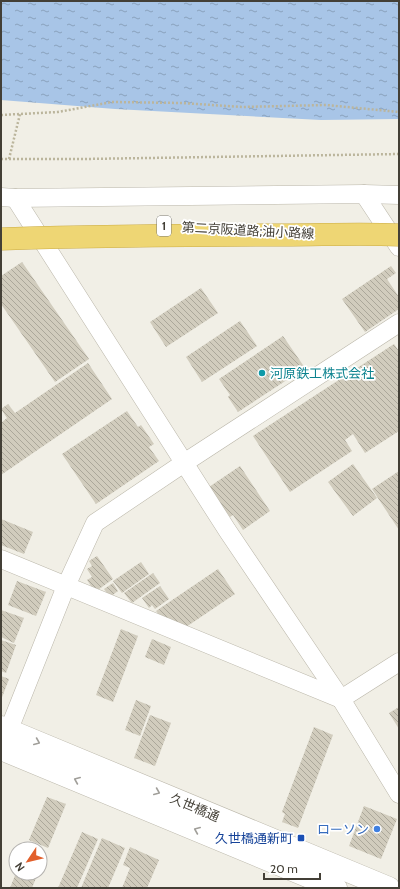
<svg xmlns="http://www.w3.org/2000/svg" width="400" height="889" font-family="Cabin,'Noto Sans JP',sans-serif">
<style>
.water{fill:url(#water-ripples)}
.building{fill:url(#building-back-hatch)}
.lines{fill:none;stroke-linecap:round;stroke-linejoin:round}
.minor-casing{stroke:#bbb7aa;stroke-width:19}
.tertiary-casing{stroke:#bbb7aa;stroke-width:23}
.path{stroke:#bbb59c;stroke-width:2.5;stroke-dasharray:2 2;stroke-linecap:butt}
.minor{stroke:#fff;stroke-width:18}
.tertiary{stroke:#fff;stroke-width:22}
.motorway-bridge-casing{stroke:#cbac45;stroke-width:23;stroke-linecap:butt}
.motorway-bridge{stroke:#eed674;stroke-width:22}
.oneway{stroke:#a19f9a}
.culture-dot{fill:#0f9aa8;stroke:#fff;stroke-width:1.5}
.shop-dot{fill:#3f7fe0;stroke:#fff;stroke-width:1.5}
.transit-dot{fill:#1a4fb4;stroke:#fff;stroke-width:1.5}
.labels{text-anchor:middle;stroke-width:3.5;stroke-linejoin:round;paint-order:stroke}
.shield{fill:#fff;stroke:#7b7972;stroke-width:1}
.shield-label{font-size:12px;font-weight:bold;fill:#433f36}
.street-label{font-size:13px;fill:#433f36;stroke:#fff}
.culture-label{font-size:13px;fill:#0d838f;stroke:#fff;text-anchor:start}
.shop-label{font-size:13px;fill:#366cbe;stroke:#fff;text-anchor:end}
.transit-label{font-size:13px;fill:#164399;stroke:#fff;text-anchor:end}
</style>
<defs>
<pattern id="water-ripples" width="26" height="14" patternUnits="userSpaceOnUse"><rect width="26" height="14" fill="#a8c5e7"/><path d="M2 4q2-2 4 0t4 0M15 11q2-2 4 0t4 0" fill="none" stroke="#8aa1bc"/></pattern>
<pattern id="building-back-hatch" width="6" height="6" patternUnits="userSpaceOnUse"><rect width="6" height="6" fill="#d1ccbd"/><path d="M-1 5l2 2M0 0l6 6M5-1l2 2" fill="none" stroke="#aba79a"/></pattern>
</defs>
<rect width="100%" height="100%" fill="#f1efe6"/>
<polygon class="water" points="1,1 399,1 399,119 321,120 115,109 1,100"/>
<g class="building">
<polygon points="22,262 89,359 55,382 1,304 1,276"/>
<polygon points="391,266 396,273 387,279 399,297 399,309 365,332 342,299"/>
<polygon points="201,288 218,313 166,347 150,322"/>
<polygon points="240,321 257,346 202,382 186,357"/>
<polygon points="283,336 305,368 238,412 228,397 230,395 219,379"/>
<polygon points="394,344 399,351 399,431 365,453 353,434 345,440 352,451 290,492 253,436"/>
<polygon points="88,363 112,399 1,475 1,423 7,418 1,409 8,404 15,413"/>
<polygon points="127,411 138,427 141,425 154,444 149,447 159,461 96,504 62,454"/>
<polygon points="353,464 377,498 353,516 328,482"/>
<polygon points="240,466 270,511 243,530 233,515 230,517 209,487"/>
<polygon points="399,471 399,530 372,489"/>
<polygon points="1,519 33,532 24,554 1,545"/>
<polygon points="97,556 113,579 95,592 87,580 92,577 87,569 92,566 89,561"/>
<polygon points="141,562 149,574 122,593 113,581"/>
<polygon points="218,569 235,594 186,627 162,619 156,611"/>
<polygon points="153,573 160,583 132,603 124,593"/>
<polygon points="17,581 46,592 36,616 8,605"/>
<polygon points="113,583 118,591 110,597 104,589"/>
<polygon points="160,586 169,599 155,609 152,605 149,608 142,598"/>
<polygon points="1,610 24,618 14,643 1,637"/>
<polygon points="121,629 138,636 113,702 96,695"/>
<polygon points="152,639 171,647 164,665 145,657"/>
<polygon points="1,640 16,645 6,673 1,671"/>
<polygon points="1,676 9,679 1,700"/>
<polygon points="136,700 151,706 140,736 125,730"/>
<polygon points="399,707 399,729 389,713"/>
<polygon points="150,715 171,723 155,766 134,758"/>
<polygon points="314,727 333,735 298,828 282,822 285,814 282,812"/>
<polygon points="47,797 66,804 48,848 29,840"/>
<polygon points="364,806 397,819 381,859 349,846"/>
<polygon points="82,832 98,839 77,888 58,888"/>
<polygon points="102,838 125,848 108,888 81,888"/>
<polygon points="130,847 159,860 147,888 122,888 130,868 123,865"/>
<polygon points="16,873 38,873 32,888 10,888"/>
</g>
<g class="lines">
<defs>
<g id="minor">
<polyline points="364,194 399,247"/>
<polyline points="1,197 15,198 364,194 399,195"/>
<polyline points="15,198 227,530 341,699 399,794"/>
<polyline points="1,559 341,699"/>
<polyline points="341,699 399,662"/>
<polyline points="4,742 66,586 95,523 184,463 399,323"/>
</g>
<g id="tertiary">
<polyline points="1,727 389,888"/>
<polyline points="1,749 336,888"/>
</g>
</defs>
<use href="#minor" class="minor-casing"/>
<use href="#tertiary" class="tertiary-casing"/>
<g class="path">
<polyline points="1,115 58,112 112,102 182,103 242,107 326,105 399,112"/>
<polyline points="1,159 85,159 399,154"/>
<polyline points="9,159 20,114"/>
</g>
<use href="#minor" class="minor"/>
<use href="#tertiary" class="tertiary"/>
<defs>
<path id="motorway-bridge" d="M 1,239 C 95,236 189,235 284,235 C 322,235 361,233 399,235"/>
</defs>
<use href="#motorway-bridge" class="motorway-bridge-casing"/>
<use href="#motorway-bridge" class="motorway-bridge"/>
</g>
<defs><path id="oneway-chevron" d="M-2-3.5L2.5 0L-2 3.5" fill="none" stroke-width="1.6" stroke-linecap="round" stroke-linejoin="round"/></defs>
<g class="oneway">
<use href="#oneway-chevron" transform="translate(37 742) rotate(23)"/>
<use href="#oneway-chevron" transform="translate(77 780) rotate(-157)"/>
<use href="#oneway-chevron" transform="translate(157 792) rotate(23)"/>
<use href="#oneway-chevron" transform="translate(197 830) rotate(-157)"/>
</g>
<circle class="culture-dot" cx="262" cy="373" r="4"/>
<circle class="shop-dot" cx="377" cy="829" r="4"/>
<rect class="transit-dot" x="297" y="834" width="8" height="8" rx="2"/>
<g class="labels">
<rect class="shield" x="157" y="216" width="14" height="20" rx="3"/>
<g class="shield-label">
<text x="164" y="230">1</text>
</g>
<g class="street-label">
<text transform="translate(248 230) rotate(3)" y="5">第二京阪道路;油小路線</text>
<text transform="translate(195 807) rotate(23)" y="5">久世橋通</text>
</g>
<g class="culture-label">
<text x="270" y="378">河原鉄工株式会社</text>
</g>
<g class="shop-label">
<text x="369" y="834">ローソン</text>
</g>
<g class="transit-label">
<text x="293" y="843">久世橋通新町</text>
</g>
</g>
<rect width="400" height="889" fill="none" stroke="#433f36" stroke-width="4"/>
<g transform="translate(28 861) rotate(235)"><circle r="19" fill="#ffffff" stroke="#b4b2af"/>
<path d="M0-3L7 15L0 10L-7 15Z" fill="#e2602c"/>
<text y="-6" font-size="11" font-weight="bold" text-anchor="middle" fill="#433f36">N</text>
</g>
<path d="M264 873v6h56v-6" fill="none" stroke="#433f36" stroke-width="2"/>
<text x="270" y="873" font-size="12" fill="#433f36" stroke="#ffffff" stroke-width="3" paint-order="stroke">20 m</text>
</svg>
